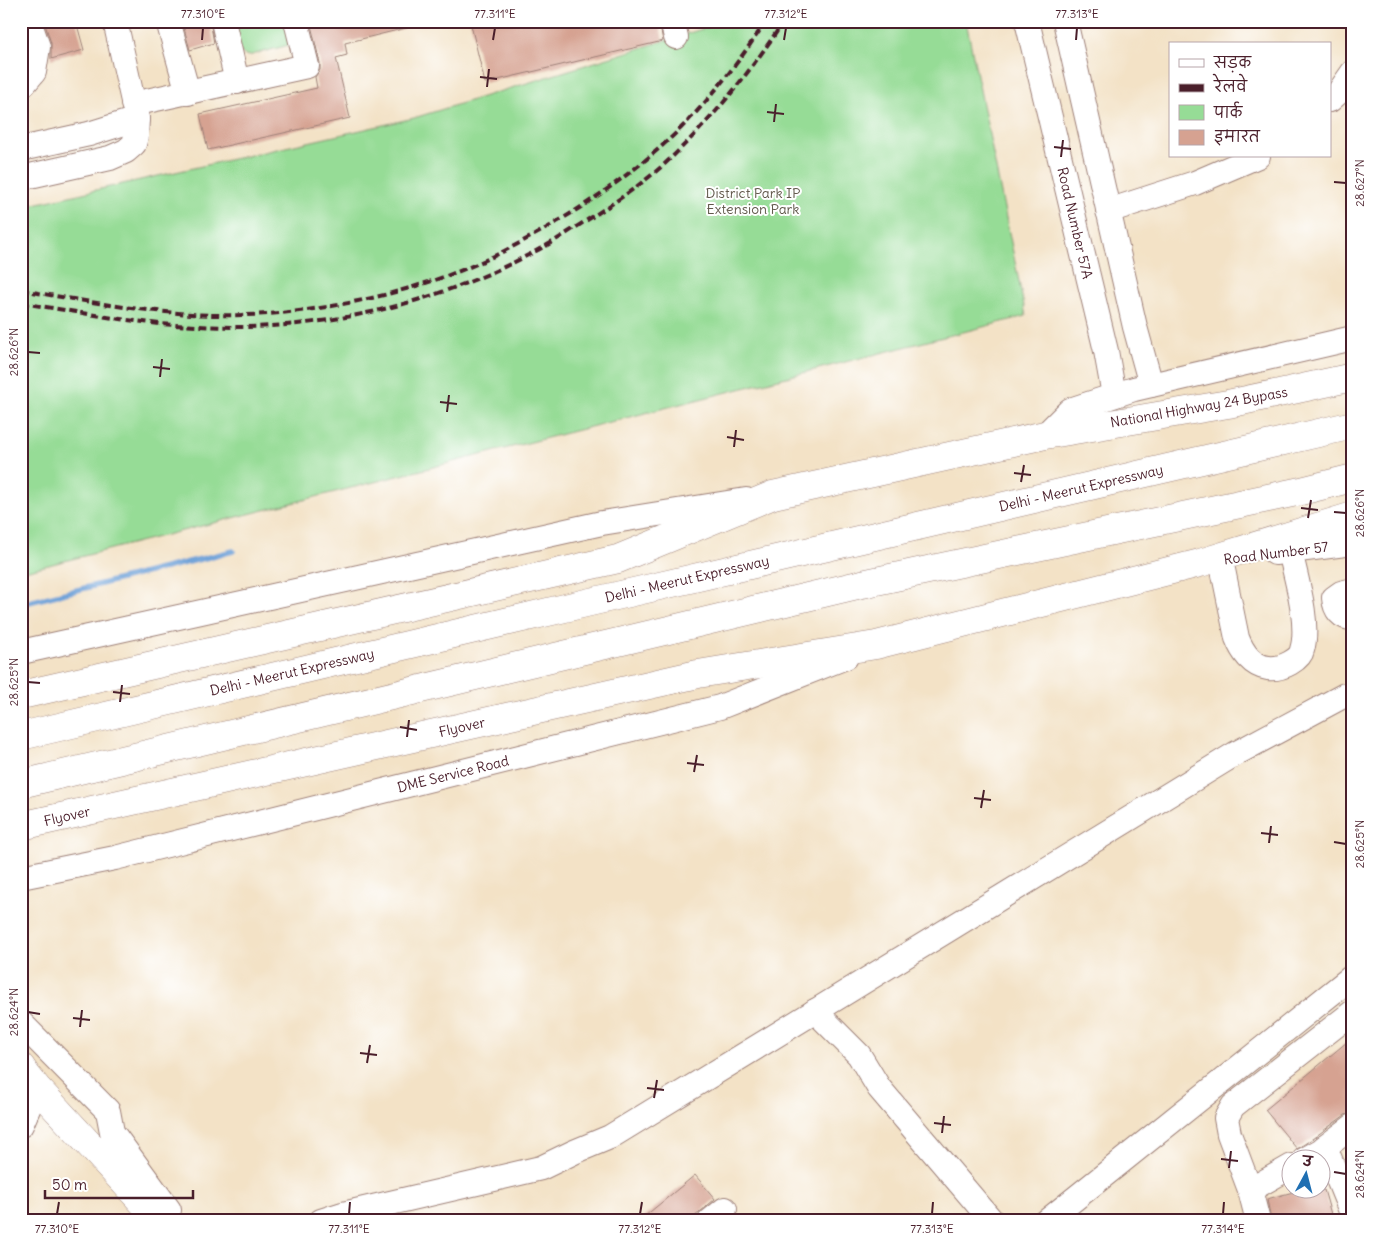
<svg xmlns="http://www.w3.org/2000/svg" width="1374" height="1242" font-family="Delius,'Playpen Sans Deva',sans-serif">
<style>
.green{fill:#96dc96;stroke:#707e60}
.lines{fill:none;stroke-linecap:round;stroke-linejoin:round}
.stream{stroke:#699ed6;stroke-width:5.5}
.building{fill:#d6a291}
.minor-casing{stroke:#9e8078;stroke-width:26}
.major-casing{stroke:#9e8078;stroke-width:29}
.highway-casing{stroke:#9e8078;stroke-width:29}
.minor{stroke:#fff;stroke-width:24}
.major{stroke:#fff;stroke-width:28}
.highway{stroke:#fff;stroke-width:28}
.rail{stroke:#4a1f2b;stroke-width:4;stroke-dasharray:8 4;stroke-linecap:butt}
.ticks{fill:none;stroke:#4a1f2b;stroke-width:2}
.labels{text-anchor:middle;stroke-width:4;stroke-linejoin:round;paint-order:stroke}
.park-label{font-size:14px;fill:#61584b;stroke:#fff}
.street-label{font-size:14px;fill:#4a1f2b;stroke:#fff}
.neatline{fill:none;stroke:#4a1f2b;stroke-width:2}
.ticks-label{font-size:12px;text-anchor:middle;fill:#4a1f2b}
</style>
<rect width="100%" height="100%" fill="#fff"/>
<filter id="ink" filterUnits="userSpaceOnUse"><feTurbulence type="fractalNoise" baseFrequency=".02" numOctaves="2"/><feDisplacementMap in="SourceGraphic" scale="10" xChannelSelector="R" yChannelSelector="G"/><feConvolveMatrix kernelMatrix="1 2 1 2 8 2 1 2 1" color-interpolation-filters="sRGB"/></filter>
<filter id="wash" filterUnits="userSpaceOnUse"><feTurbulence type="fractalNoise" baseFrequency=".0096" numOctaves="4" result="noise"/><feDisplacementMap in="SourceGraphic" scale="20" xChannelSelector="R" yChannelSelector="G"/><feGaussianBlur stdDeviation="1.12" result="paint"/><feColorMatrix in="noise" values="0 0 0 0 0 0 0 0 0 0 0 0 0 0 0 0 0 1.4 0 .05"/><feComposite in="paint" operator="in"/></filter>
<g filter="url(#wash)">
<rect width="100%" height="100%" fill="#f3e2c6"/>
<g class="green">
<polygon points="233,21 288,21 293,40 289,45 248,56 241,53"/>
<polygon points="728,21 966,21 1026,316 21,572 21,207 414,118"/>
</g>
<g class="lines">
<polyline class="stream" points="21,604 233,551"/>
</g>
<g id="blocks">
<g class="building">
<polygon points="44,21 76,21 84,50 51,59 51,43"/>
<polygon points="182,21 210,21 214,43 190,50"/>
<polygon points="310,21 409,21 410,27 345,43 347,55 336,58 350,118 208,150 200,114 317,88 315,77 320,70 320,63"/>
<polygon points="470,21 659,21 663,41 485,83"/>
<polygon points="1353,1037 1353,1112 1345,1115 1312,1139 1297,1149 1265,1110"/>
<polygon points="695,1175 715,1199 700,1212 689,1221 639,1221"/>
<polygon points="1301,1190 1324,1190 1333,1221 1271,1221 1267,1199"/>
</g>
</g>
</g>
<g filter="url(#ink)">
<use href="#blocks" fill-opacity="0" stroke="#9e8078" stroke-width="1"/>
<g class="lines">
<defs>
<g id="minor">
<polyline points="168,21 188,93"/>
<polyline points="223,21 237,82"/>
<polyline points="672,21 676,37"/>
<polyline points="1027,21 1106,351 1114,395"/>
<polyline points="1065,21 1135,327 1151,385"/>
<polyline points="21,85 24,84 34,72 38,47 29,21"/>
<polyline points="1330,100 1339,92 1353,72"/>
<polyline points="133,104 307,66 296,21"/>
<polyline points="21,149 89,134 137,119"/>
<polyline points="21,178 110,158 126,151 134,144 136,136 137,119 115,21"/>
<polyline points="1108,211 1195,183 1258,156"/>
<polyline points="1045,435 1070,410 1134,389 1353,338"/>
<polyline points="1275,553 1353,543"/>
<path d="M 1221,560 L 1237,638 C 1242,651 1252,666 1268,668 C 1276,669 1283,667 1290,663 C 1295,660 1301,656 1302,650 C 1310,624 1296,578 1290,551"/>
<path d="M 1353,590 L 1341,593 L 1334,598 C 1335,610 1341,618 1353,618"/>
<polyline points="21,652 602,523 746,500"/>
<polyline points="21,877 115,858 720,707 846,657"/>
<polyline points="815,1011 859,1055 879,1088 992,1221"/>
<polyline points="21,1023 108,1111 112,1132 169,1210"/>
<polyline points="21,1125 37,1088"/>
<polyline points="1325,1147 1353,1216"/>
<polyline points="1304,1160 1320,1151 1353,1126"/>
<polyline points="1250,1190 1292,1166"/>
<polyline points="321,1221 343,1214 541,1168 574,1152 610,1137 1235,754 1345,695 1353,693"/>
<polyline points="710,1221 725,1209"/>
<polyline points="1047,1221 1353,976"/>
<polyline points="1258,1221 1250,1190 1229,1134 1226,1118 1233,1106 1353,1012"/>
</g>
<polyline id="major" points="21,1067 27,1076 37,1088 160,1221"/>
<g id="highway">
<polyline points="21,695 618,559 773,495 1045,435 1228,404 1353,377"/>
<polyline points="21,736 586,603 1353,425"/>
<polyline points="21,784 862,584 1301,491 1353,478"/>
<polyline points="21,826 698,674 876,645 1200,563 1353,516"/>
</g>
</defs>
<use href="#minor" class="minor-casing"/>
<use href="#major" class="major-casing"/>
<use href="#highway" class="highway-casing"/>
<use href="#minor" class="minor"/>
<use href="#major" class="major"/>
<use href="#highway" class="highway"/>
<g class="rail">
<path d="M 21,290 C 96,303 169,317 245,315 C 325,313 420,291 492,257 C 523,242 553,225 581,207 C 617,183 651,158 681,128 C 713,96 741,59 766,21"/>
<path d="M 21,303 C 67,310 113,319 160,324 C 189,326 218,327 247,327 C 348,325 448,298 536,251 C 556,241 574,228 592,217 C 623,197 654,176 679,150 C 719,112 753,67 784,21"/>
</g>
</g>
</g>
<path class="ticks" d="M 202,40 L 203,28M 493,40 L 495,28M 784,40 L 786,28M 1076,40 L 1077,28M 480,77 L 497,79M 487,87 L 489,69M 767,112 L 784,114M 774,122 L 776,104M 1054,147 L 1071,149M 1061,157 L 1063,140M 1334,182 L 1346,183M 28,352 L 40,353M 153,367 L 170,369M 160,377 L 162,359M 440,402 L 457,404M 447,412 L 449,395M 727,437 L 744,440M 734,447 L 736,430M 1014,473 L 1031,475M 1021,482 L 1024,465M 1301,508 L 1318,510M 1334,512 L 1346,513M 1308,518 L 1311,500M 28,682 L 40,683M 113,692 L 130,694M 120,702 L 122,685M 400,727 L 417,730M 407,737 L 409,720M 687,763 L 704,765M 694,772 L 697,755M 974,798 L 991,800M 981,808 L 984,790M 1261,833 L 1278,835M 1334,842 L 1346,844M 1269,843 L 1271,826M 28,1012 L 40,1014M 73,1018 L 90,1020M 80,1027 L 82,1010M 360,1053 L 377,1055M 367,1063 L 370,1045M 647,1088 L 664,1090M 654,1098 L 657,1080M 934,1123 L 951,1125M 942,1133 L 944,1116M 1221,1159 L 1238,1161M 1229,1168 L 1231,1151M 1334,1172 L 1346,1174M 57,1214 L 59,1202M 349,1214 L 350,1202M 640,1214 L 642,1202M 932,1214 L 933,1202M 1223,1214 L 1224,1202"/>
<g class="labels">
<g class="park-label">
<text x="753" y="198">District Park IP<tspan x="753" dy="16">Extension Park</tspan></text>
</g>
<g class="street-label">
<text transform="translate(1075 223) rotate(77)" y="5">Road Number 57A</text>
<text transform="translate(1199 407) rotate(-10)" y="5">National Highway 24 Bypass</text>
<text transform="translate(1081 488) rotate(-13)" y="5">Delhi - Meerut Expressway</text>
<text transform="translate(1276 553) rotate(-7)" y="5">Road Number 57</text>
<text transform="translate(687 579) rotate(-13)" y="5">Delhi - Meerut Expressway</text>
<text transform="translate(292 672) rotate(-13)" y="5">Delhi - Meerut Expressway</text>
<text transform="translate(462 727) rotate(-13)" y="5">Flyover</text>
<text transform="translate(453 774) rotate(-14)" y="5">DME Service Road</text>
<text transform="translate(67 816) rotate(-13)" y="5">Flyover</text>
</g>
</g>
<rect width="1374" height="1242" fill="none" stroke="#fff" stroke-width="55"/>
<rect x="1169" y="42" width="162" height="115" fill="#ffffff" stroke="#b7a5aa"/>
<rect x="1179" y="59" width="25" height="8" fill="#ffffff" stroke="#b7a5aa"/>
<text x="1214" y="68" font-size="15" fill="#4a1f2b">सड़क</text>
<rect x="1179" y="84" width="25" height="8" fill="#4a1f2b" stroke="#b7a5aa"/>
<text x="1214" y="92" font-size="15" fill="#4a1f2b">रेलवे</text>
<rect x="1179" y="105" width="25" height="15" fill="#96dc96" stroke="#b7a5aa"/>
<text x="1214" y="118" font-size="15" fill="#4a1f2b">पार्क</text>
<rect x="1179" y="130" width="25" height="15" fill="#d6a291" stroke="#b7a5aa"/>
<text x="1214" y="142" font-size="15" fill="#4a1f2b">इमारत</text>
<g transform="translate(1306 1174) rotate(7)"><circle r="24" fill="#ffffff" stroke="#b7a5aa"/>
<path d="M0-4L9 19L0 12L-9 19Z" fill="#1f6fb2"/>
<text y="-8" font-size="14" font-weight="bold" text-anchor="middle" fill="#4a1f2b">उ</text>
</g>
<path d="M45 1190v8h148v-8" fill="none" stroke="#4a1f2b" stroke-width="2.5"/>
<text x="52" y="1190" font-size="15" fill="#4a1f2b" stroke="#ffffff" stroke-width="4" paint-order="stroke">50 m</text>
<rect x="28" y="28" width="1318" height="1186" class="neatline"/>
<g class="ticks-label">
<text x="203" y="18">77.310°E</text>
<text x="495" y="18">77.311°E</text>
<text x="786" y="18">77.312°E</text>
<text x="1077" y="18">77.313°E</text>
<text transform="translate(1360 183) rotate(-90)" y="4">28.627°N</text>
<text transform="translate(14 352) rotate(-90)" y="4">28.626°N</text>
<text transform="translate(1360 513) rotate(-90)" y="4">28.626°N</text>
<text transform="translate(14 682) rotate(-90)" y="4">28.625°N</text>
<text transform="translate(1360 844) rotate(-90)" y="4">28.625°N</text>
<text transform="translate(14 1012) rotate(-90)" y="4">28.624°N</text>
<text transform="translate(1360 1174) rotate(-90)" y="4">28.624°N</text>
<text x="57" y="1233">77.310°E</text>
<text x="349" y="1233">77.311°E</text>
<text x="640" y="1233">77.312°E</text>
<text x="932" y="1233">77.313°E</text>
<text x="1223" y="1233">77.314°E</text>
</g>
</svg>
